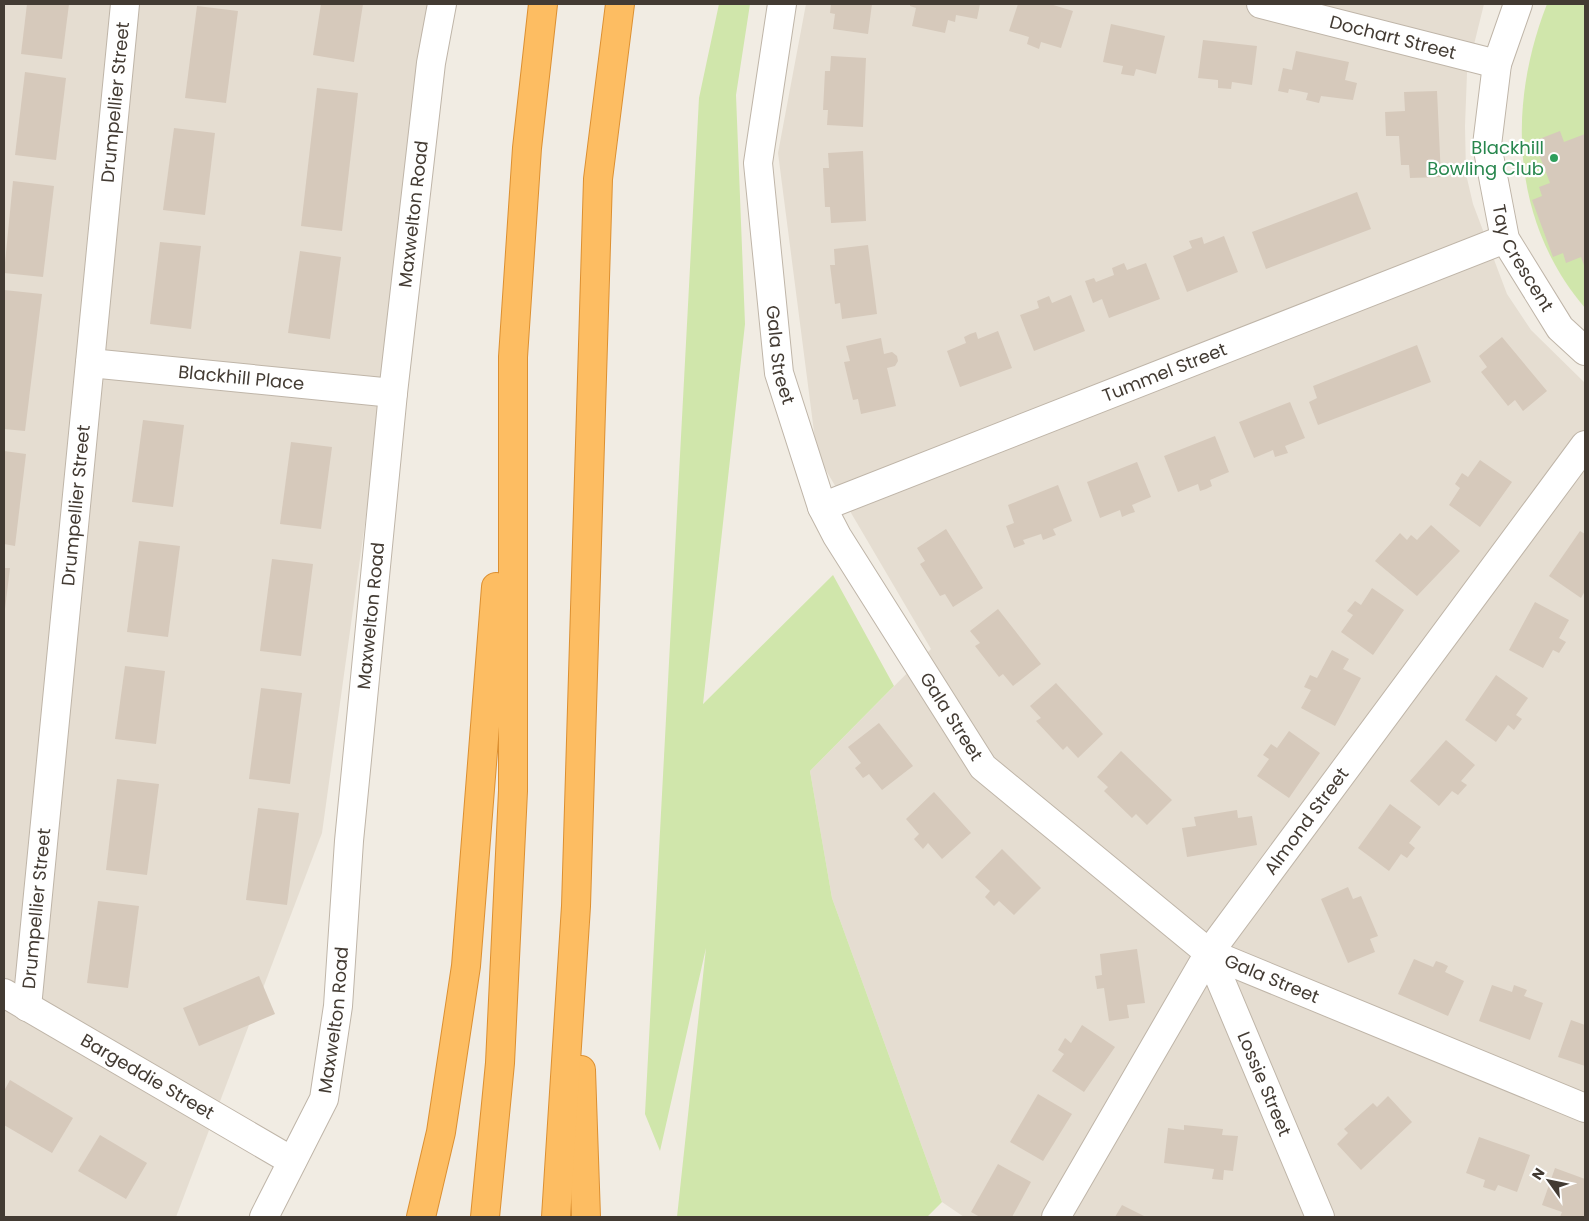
<svg xmlns="http://www.w3.org/2000/svg" width="1589" height="1221" font-family="Poppins,sans-serif">
<style>
.residential{fill:#e5ddd1}
.green{fill:#d0e6ab}
.building{fill:#d6c9bb}
.lines{fill:none;stroke-linecap:round;stroke-linejoin:round}
.street-casing{stroke:#bfb5a8;stroke-width:30}
.highway-casing{stroke:#dc9032;stroke-width:30}
.street{stroke:#fff;stroke-width:28}
.highway{stroke:#fdbd62;stroke-width:28}
.leisure-dot{fill:#2e9e5b;stroke:#fff;stroke-width:2}
.labels{text-anchor:middle;stroke-width:4.5;stroke-linejoin:round;paint-order:stroke}
.street-label{font-size:18px;fill:#433b33;stroke:#fff}
.leisure-label{font-size:18px;fill:#27864d;stroke:#fff;text-anchor:end}
</style>
<rect width="100%" height="100%" fill="#f1ece3"/>
<g class="residential">
<polygon points="4,4 437,4 322,833 176,1217 4,1217"/>
<polygon points="806,4 1484,4 1467,73 1465,126 1466,174 1473,204 1507,294 1531,330 1585,383 1585,1217 964,1217 942,1202 832,898 810,771 931,649 817,455 778,153"/>
</g>
<g class="green">
<polygon points="719,4 750,4 736,95 745,324 703,704 833,575 894,686 810,771 832,898 942,1202 927,1217 677,1217 706,948 660,1151 645,1114 699,98"/>
<path d="M 1547,4 L 1585,4 L 1585,308 C 1511,221 1507,106 1547,4 Z"/>
</g>
<g class="building">
<polygon points="27,4 69,4 62,59 21,54"/>
<polygon points="321,4 363,4 354,62 313,55"/>
<polygon points="831,4 872,4 868,34 833,29 835,14 830,13"/>
<polygon points="910,4 980,4 977,19 956,15 955,22 948,20 945,33 912,26 916,8 910,6"/>
<polygon points="1018,4 1050,4 1073,11 1061,48 1041,42 1039,49 1027,44 1029,37 1009,31"/>
<polygon points="197,6 238,11 226,103 185,98"/>
<polygon points="1111,24 1165,36 1156,74 1136,69 1134,76 1121,74 1123,66 1103,62"/>
<polygon points="1203,40 1257,46 1252,85 1232,82 1231,89 1218,88 1218,80 1198,78"/>
<polygon points="1296,51 1349,62 1345,80 1357,83 1353,100 1321,96 1319,103 1306,100 1308,93 1289,89 1288,93 1278,91 1283,68 1292,70"/>
<polygon points="831,56 866,58 863,127 827,125 828,110 823,110 824,91 825,71 830,71"/>
<polygon points="25,72 66,78 56,160 15,155"/>
<polygon points="317,88 358,93 342,231 301,226"/>
<polygon points="1437,91 1441,177 1410,178 1409,165 1401,165 1399,136 1386,136 1385,112 1405,111 1404,92"/>
<polygon points="174,128 215,133 205,215 163,210"/>
<polygon points="1560,131 1564,142 1585,134 1585,268 1581,257 1566,263 1563,253 1553,257 1532,200 1542,196 1539,187 1550,183 1534,141"/>
<polygon points="863,151 866,221 831,223 830,207 825,207 823,168 829,168 828,153"/>
<polygon points="13,181 54,186 43,277 4,273"/>
<polygon points="1357,192 1371,229 1266,269 1252,232"/>
<polygon points="1224,236 1238,272 1187,292 1173,256 1192,248 1189,241 1202,237 1204,244"/>
<polygon points="160,242 201,246 191,329 150,324"/>
<polygon points="868,245 877,314 842,319 840,303 835,304 830,265 835,265 834,249"/>
<polygon points="300,251 341,257 330,339 288,333"/>
<polygon points="1124,263 1127,270 1146,263 1160,299 1109,318 1102,299 1093,303 1085,281 1094,278 1096,282 1114,275 1112,268"/>
<polygon points="4,290 42,294 25,431 4,429"/>
<polygon points="1071,295 1085,331 1034,351 1020,315 1039,308 1037,301 1049,296 1052,303"/>
<polygon points="998,331 1012,368 960,387 947,351 966,343 964,337 970,334 976,332 978,339"/>
<polygon points="1502,337 1547,391 1523,411 1515,400 1508,406 1481,372 1487,367 1479,356"/>
<polygon points="881,338 884,354 892,352 897,356 898,361 895,366 887,368 896,406 861,414 858,399 853,400 844,362 850,361 846,346"/>
<polygon points="1417,345 1431,382 1318,425 1309,402 1317,398 1313,386"/>
<polygon points="1290,402 1305,438 1285,446 1288,453 1275,457 1273,450 1254,458 1239,422"/>
<polygon points="143,420 184,425 173,507 132,502"/>
<polygon points="1215,436 1229,472 1210,480 1212,486 1206,489 1200,491 1198,484 1178,492 1164,456"/>
<polygon points="291,442 332,447 321,529 280,524"/>
<polygon points="4,451 26,454 15,546 4,544"/>
<polygon points="1480,460 1512,482 1480,527 1449,505 1460,488 1455,484 1462,473 1468,477"/>
<polygon points="1137,462 1151,497 1132,505 1135,512 1129,514 1122,517 1120,510 1100,518 1087,482"/>
<polygon points="1058,485 1072,521 1053,529 1056,535 1043,540 1041,534 1023,540 1025,544 1014,548 1006,526 1014,523 1008,505"/>
<polygon points="1431,525 1460,551 1417,596 1375,561 1400,533 1407,540 1411,535 1417,540"/>
<polygon points="946,529 983,588 953,607 945,594 940,596 920,564 925,561 917,548"/>
<polygon points="1580,531 1585,534 1585,591 1581,598 1549,576"/>
<polygon points="139,541 180,546 168,637 127,632"/>
<polygon points="272,559 313,564 301,656 260,651"/>
<polygon points="4,568 10,568 5,609 4,609"/>
<polygon points="1372,588 1404,610 1373,655 1341,632 1353,615 1347,611 1355,601 1361,605"/>
<polygon points="1535,602 1569,620 1559,638 1566,642 1559,653 1553,650 1543,668 1509,650"/>
<polygon points="998,609 1041,664 1013,686 1003,674 999,677 975,646 980,643 970,631"/>
<polygon points="1332,650 1349,659 1343,669 1361,678 1335,726 1301,708 1311,690 1304,687 1310,675 1317,678"/>
<polygon points="125,666 165,671 156,744 115,739"/>
<polygon points="1496,675 1528,698 1516,715 1522,719 1514,730 1508,725 1496,742 1465,720"/>
<polygon points="1056,683 1103,734 1078,758 1067,746 1063,750 1036,721 1041,718 1030,706"/>
<polygon points="261,688 302,693 290,784 249,779"/>
<polygon points="879,723 913,766 882,790 869,774 863,778 855,768 861,763 848,747"/>
<polygon points="1289,731 1320,753 1289,798 1257,776 1269,759 1263,755 1271,744 1277,748"/>
<polygon points="1446,740 1475,765 1461,781 1467,785 1458,795 1452,791 1439,806 1410,781"/>
<polygon points="1121,751 1172,800 1147,825 1136,814 1132,818 1104,791 1108,787 1097,777"/>
<polygon points="117,779 159,784 147,875 106,870"/>
<polygon points="934,792 971,833 942,859 928,843 923,849 914,839 919,834 906,819"/>
<polygon points="1390,804 1421,827 1409,843 1415,848 1407,858 1401,854 1389,871 1358,848"/>
<polygon points="258,808 299,813 287,905 246,900"/>
<polygon points="1237,810 1238,818 1252,816 1257,845 1187,857 1182,828 1196,826 1194,817"/>
<polygon points="1002,849 1041,888 1014,915 999,901 994,906 985,897 990,891 975,877"/>
<polygon points="1348,887 1353,899 1361,896 1378,936 1370,939 1375,952 1348,963 1321,899"/>
<polygon points="98,901 139,906 128,988 87,983"/>
<polygon points="1137,949 1145,1003 1127,1005 1129,1018 1109,1021 1104,988 1097,989 1096,982 1095,976 1102,975 1100,954"/>
<polygon points="1414,959 1433,967 1436,961 1442,963 1448,966 1445,972 1464,981 1448,1016 1398,994"/>
<polygon points="259,976 275,1014 199,1046 183,1008"/>
<polygon points="1492,985 1512,992 1514,985 1527,990 1524,996 1543,1003 1530,1040 1479,1021"/>
<polygon points="1571,1020 1585,1025 1585,1066 1558,1057"/>
<polygon points="1082,1025 1115,1047 1084,1092 1052,1071 1064,1054 1058,1050 1065,1038 1071,1043"/>
<polygon points="10,1080 73,1118 52,1153 4,1125 4,1091"/>
<polygon points="1038,1094 1072,1114 1043,1161 1010,1142"/>
<polygon points="1388,1096 1412,1122 1361,1170 1337,1144 1348,1133 1344,1129 1373,1103 1377,1107"/>
<polygon points="1184,1125 1223,1129 1222,1135 1238,1136 1233,1171 1224,1170 1223,1180 1212,1179 1214,1169 1164,1163 1168,1128 1184,1130"/>
<polygon points="100,1135 147,1163 126,1199 78,1171"/>
<polygon points="1479,1137 1530,1155 1517,1192 1498,1185 1495,1191 1483,1187 1485,1180 1466,1173"/>
<polygon points="998,1164 1031,1182 1012,1217 980,1217 971,1212"/>
<polygon points="1555,1168 1585,1179 1585,1217 1560,1217 1562,1212 1542,1205"/>
<polygon points="1122,1205 1146,1217 1115,1217"/>
</g>
<g class="lines">
<defs>
<g id="street">
<path id="s1" d="M 782,4 L 758,163 L 779,373 L 822,507 L 837,536 L 983,767 L 1209,953 L 1585,1108"/>
<path id="s2" d="M 1261,4 L 1497,64"/>
<path id="s3" d="M 1518,4 L 1497,64 L 1487,145 L 1505,239 L 1560,328 L 1585,351"/>
<path id="s4" d="M 90,363 L 393,393"/>
<path id="s5" d="M 822,507 L 1505,239"/>
<path id="s6" d="M 1209,953 L 1320,1217"/>
<path id="s7" d="M 4,993 L 292,1161"/>
<path id="s8" d="M 27,1007 L 125,4"/>
<path id="s9" d="M 264,1217 L 324,1099 L 338,1006 L 349,841 L 393,393 L 431,63 L 442,4"/>
<path id="s10" d="M 1056,1217 L 1209,953 L 1585,445"/>
</g>
<g id="highway">
<polyline points="581,1070 586,1217"/>
<polyline points="421,1217 441,1132 466,966 496,587"/>
<polyline points="485,1217 500,1063 513,791 513,357 527,148 543,4"/>
<polyline points="556,1217 576,906 598,179 620,4"/>
</g>
</defs>
<use href="#street" class="street-casing"/>
<use href="#highway" class="highway-casing"/>
<use href="#street" class="street"/>
<use href="#highway" class="highway"/>
</g>
<circle class="leisure-dot" cx="1554" cy="158" r="5"/>
<g class="labels">
<g class="street-label">
<text dy="6" stroke="none"><textPath href="#s2" startOffset="136">Dochart Street</textPath></text>
<text dy="6" stroke="none"><textPath href="#s8" startOffset="909">Drumpellier Street</textPath></text>
<text dy="6" stroke="none"><textPath href="#s9" startOffset="1022">Maxwelton Road</textPath></text>
<text dy="6" stroke="none"><textPath href="#s3" startOffset="265">Tay Crescent</textPath></text>
<text dy="6" stroke="none"><textPath href="#s1" startOffset="354">Gala Street</textPath></text>
<text dy="6" stroke="none"><textPath href="#s5" startOffset="368">Tummel Street</textPath></text>
<text dy="6" stroke="none"><textPath href="#s4" startOffset="152">Blackhill Place</textPath></text>
<text dy="6" stroke="none"><textPath href="#s8" startOffset="504">Drumpellier Street</textPath></text>
<text dy="6" stroke="none"><textPath href="#s9" startOffset="618">Maxwelton Road</textPath></text>
<text dy="6" stroke="none"><textPath href="#s1" startOffset="759">Gala Street</textPath></text>
<text dy="6" stroke="none"><textPath href="#s10" startOffset="469">Almond Street</textPath></text>
<text dy="6" stroke="none"><textPath href="#s8" startOffset="99">Drumpellier Street</textPath></text>
<text dy="6" stroke="none"><textPath href="#s1" startOffset="1179">Gala Street</textPath></text>
<text dy="6" stroke="none"><textPath href="#s9" startOffset="212">Maxwelton Road</textPath></text>
<text dy="6" stroke="none"><textPath href="#s7" startOffset="166">Bargeddie Street</textPath></text>
<text dy="6" stroke="none"><textPath href="#s6" startOffset="142">Lossie Street</textPath></text>
</g>
<g class="leisure-label">
<text x="1544" y="154">Blackhill<tspan x="1544" dy="21">Bowling Club</tspan></text>
</g>
</g>
<rect width="1589" height="1221" fill="none" stroke="#433b33" stroke-width="10"/>
<g transform="translate(1549 1181) rotate(303)" stroke="#ffffff" stroke-width="4" paint-order="stroke">
<path d="M0-4L9 19L0 12L-9 19Z" fill="#433b33"/>
<text y="-8" font-size="14" font-weight="bold" text-anchor="middle" fill="#433b33">N</text>
</g>
</svg>
